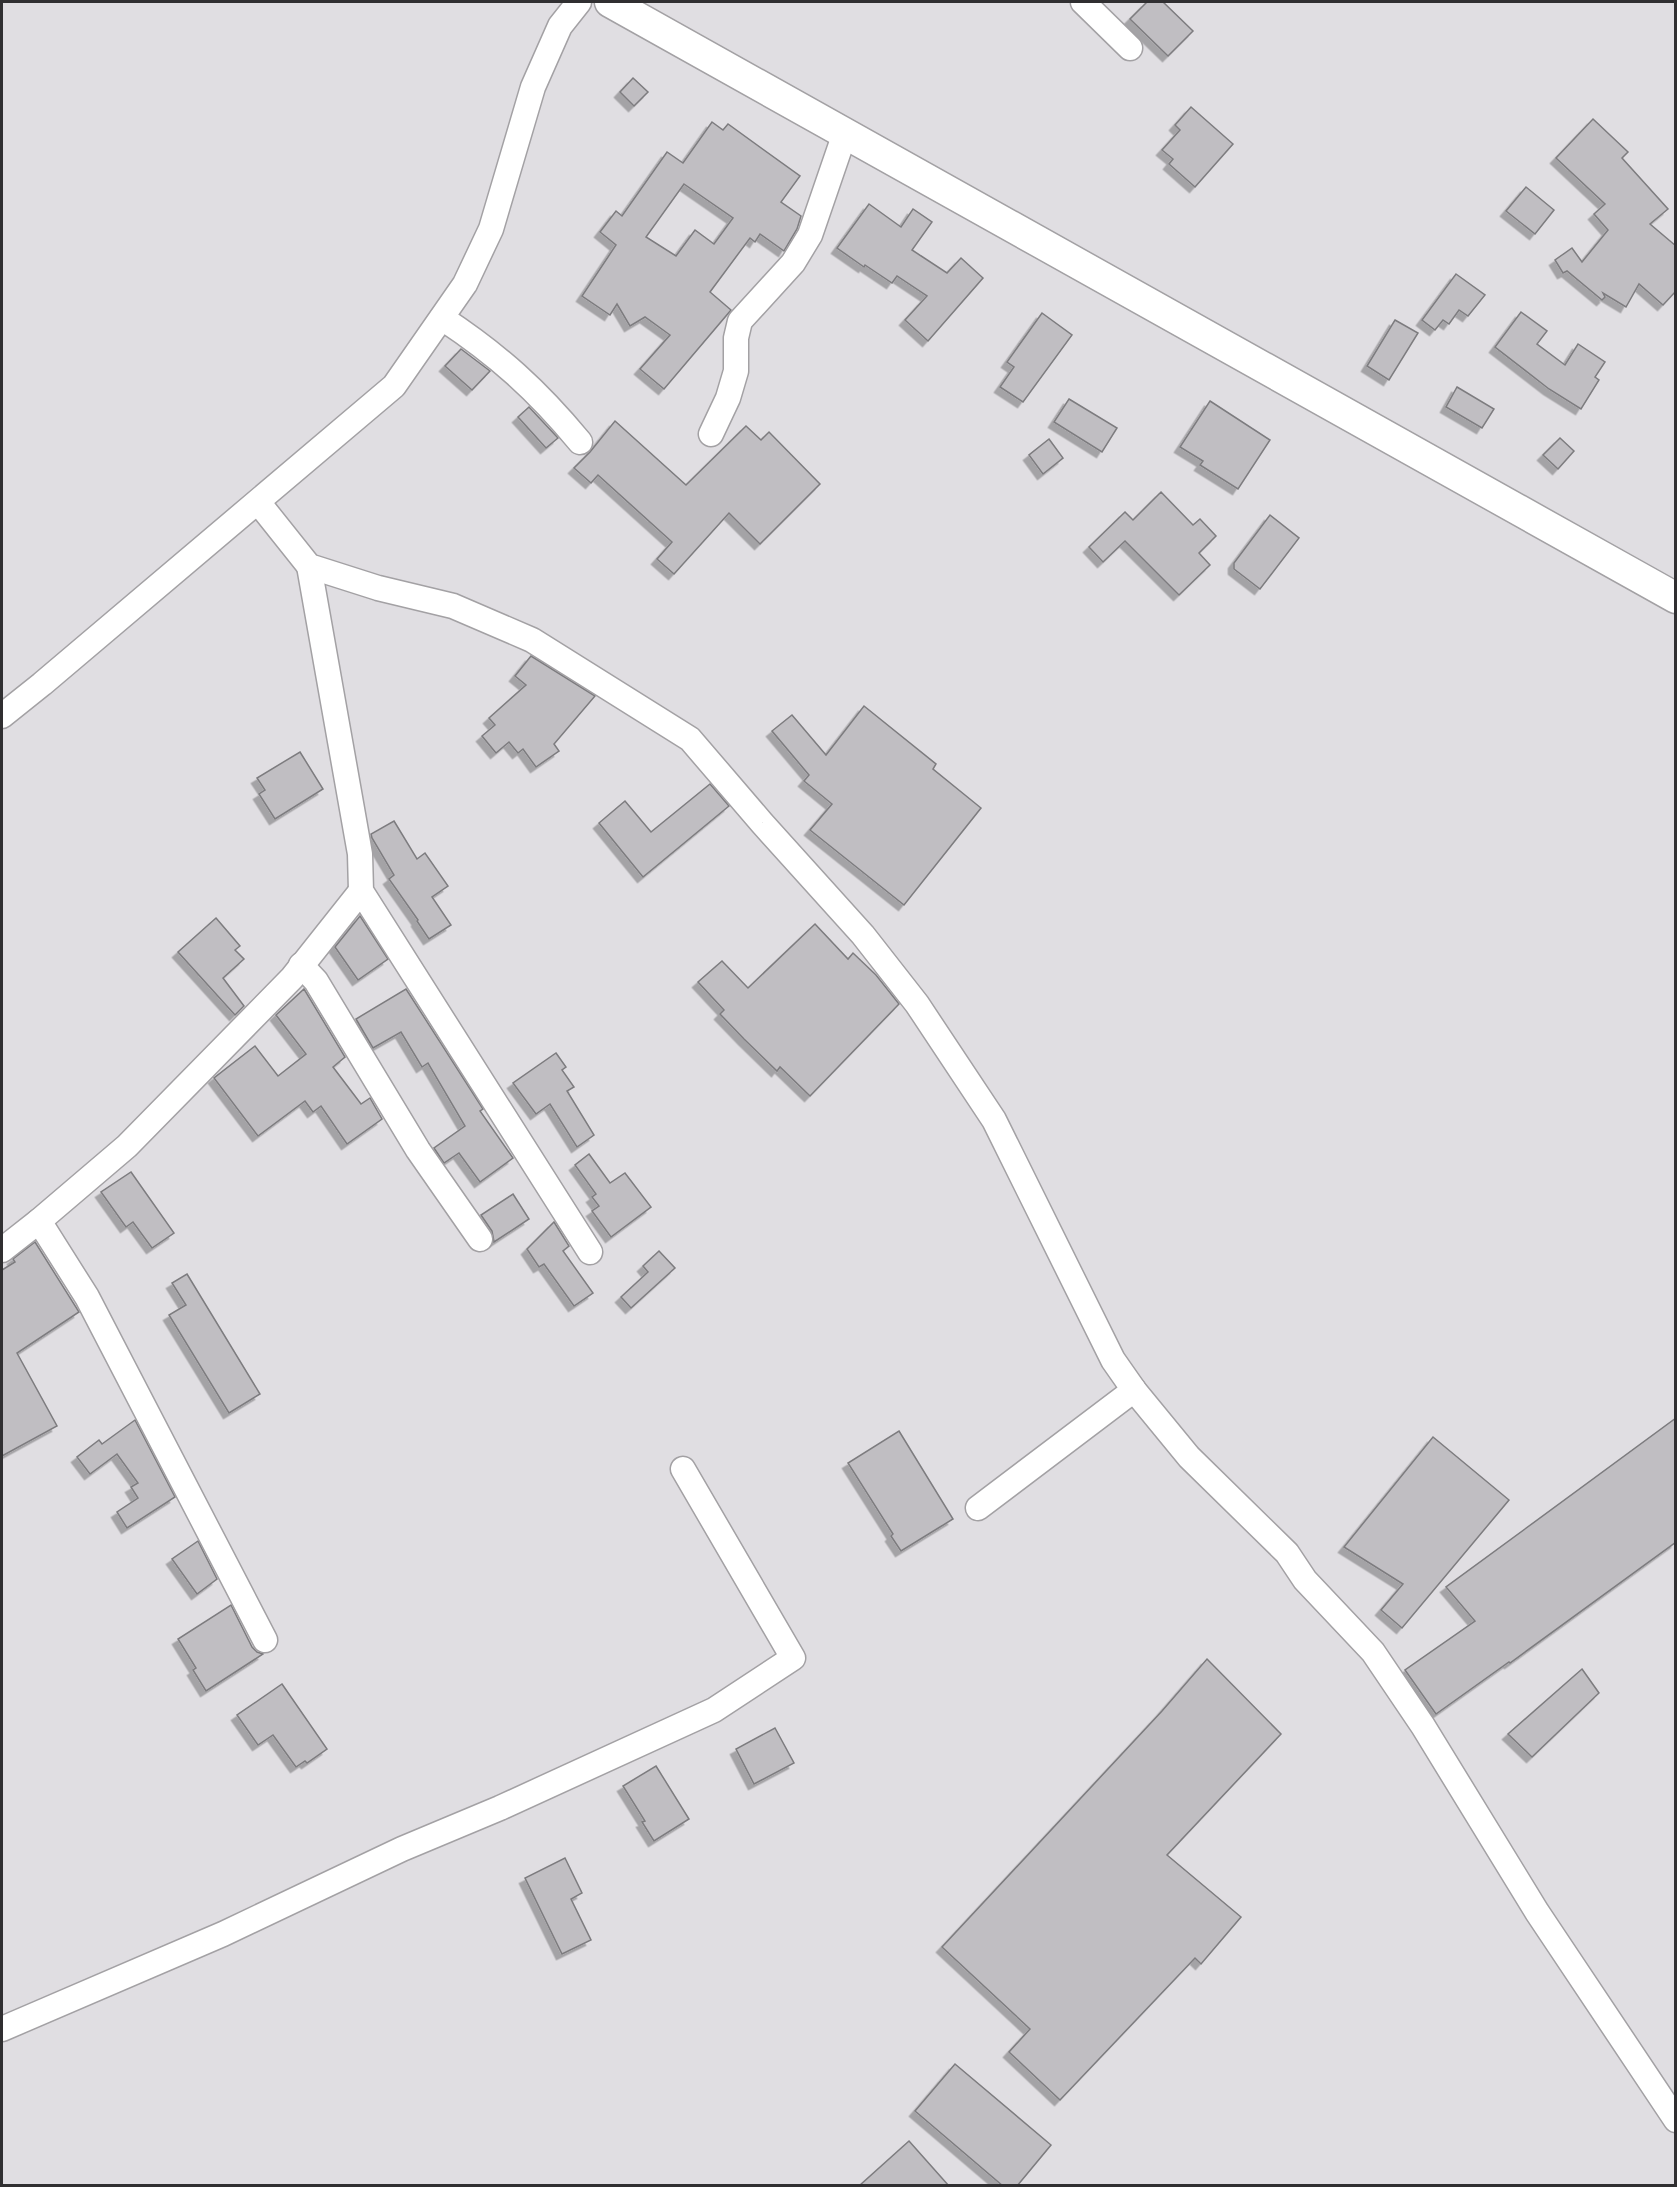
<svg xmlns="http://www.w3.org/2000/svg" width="1677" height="2187" font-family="Lora,serif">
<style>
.building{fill:#c0bec2;stroke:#7d7c7f;stroke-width:1.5;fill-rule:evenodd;filter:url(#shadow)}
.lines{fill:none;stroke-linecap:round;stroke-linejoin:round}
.minor-casing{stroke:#a3a1a4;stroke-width:27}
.major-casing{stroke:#a3a1a4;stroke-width:33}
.minor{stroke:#fff;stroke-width:24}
.major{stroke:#fff;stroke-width:30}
</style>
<defs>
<filter id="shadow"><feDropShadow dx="-5.5" dy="5.5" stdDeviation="0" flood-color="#0004"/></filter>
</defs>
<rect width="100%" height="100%" fill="#e0dee2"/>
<g class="building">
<polygon points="1147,2 1163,2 1193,31 1168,56 1130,19"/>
<polygon points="633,78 648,92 634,106 620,92"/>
<polygon points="1191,107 1233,144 1195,187 1169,164 1173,159 1162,150 1180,130 1175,125"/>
<polygon points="1593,119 1628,152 1622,158 1668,209 1650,224 1676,246 1676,291 1663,305 1639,284 1626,307 1603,293 1605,297 1602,300 1567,271 1563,273 1555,260 1572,248 1582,262 1608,230 1594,214 1605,204 1556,158"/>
<path d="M 712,122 L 723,130 L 728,124 L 800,176 L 781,202 L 801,216 L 797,229 L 784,251 L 760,234 L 755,242 L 750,238 L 710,292 L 731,310 L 664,389 L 640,369 L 670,335 L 645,317 L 630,326 L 617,304 L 610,315 L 582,296 L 616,245 L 600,232 L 616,211 L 622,216 L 667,152 L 683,163 ZM 684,184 L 733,218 L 714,244 L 695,230 L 676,256 L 646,237 Z"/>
<polygon points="1526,187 1554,210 1535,234 1506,211"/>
<polygon points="869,204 901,227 913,209 932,222 912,250 947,273 961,258 983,278 928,341 905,320 927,296 897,276 892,283 865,265 864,267 837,248"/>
<polygon points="1456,274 1485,295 1468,316 1459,310 1449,324 1443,320 1435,330 1422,320"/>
<polygon points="1521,312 1547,331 1537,344 1565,365 1578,344 1605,362 1595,377 1599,380 1581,409 1549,389 1495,347"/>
<polygon points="1042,313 1072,335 1023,402 1000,387 1014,367 1007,362"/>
<polygon points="1395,320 1418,333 1389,380 1367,366"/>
<polygon points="461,349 490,371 472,390 445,366"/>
<polygon points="1457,387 1494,409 1482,428 1446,407"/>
<polygon points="1069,399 1117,428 1102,452 1054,422"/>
<polygon points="1210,401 1270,440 1238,489 1200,465 1203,461 1180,447"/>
<polygon points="529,407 558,438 546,448 518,417"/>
<polygon points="615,421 686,485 746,426 761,440 769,432 820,484 760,544 729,513 674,574 657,559 672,542 598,475 591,483 574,468 590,452"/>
<polygon points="1560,438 1574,451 1558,469 1543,455"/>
<polygon points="1049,439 1063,458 1043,474 1029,455"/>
<polygon points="1161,492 1193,525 1200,519 1216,536 1199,553 1210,565 1179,595 1125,541 1103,562 1089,547 1125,512 1133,520"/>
<polygon points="1270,515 1299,538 1260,589 1234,569 1234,563"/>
<polygon points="531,656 595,696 554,744 559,751 536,767 523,749 518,753 509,742 496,753 482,736 495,725 489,718 526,685 515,676"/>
<polygon points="864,706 936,764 933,769 981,808 904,905 810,830 832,804 804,781 809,775 772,731 792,715 826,755"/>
<polygon points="300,752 323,789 275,819 259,794 265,790 257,778"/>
<polygon points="710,784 729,806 643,877 599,823 625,801 651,832"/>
<polygon points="394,821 417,859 425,853 448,886 432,897 451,925 429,939 417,921 418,920 389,879 394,875 372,838 371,834"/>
<polygon points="360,916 388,959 358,980 335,947"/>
<polygon points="216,918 240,946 235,950 244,959 223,978 244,1006 235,1015 178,952"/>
<polygon points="815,924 848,959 853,953 876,975 899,1004 810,1096 780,1067 777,1071 744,1039 720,1014 724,1010 698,982 722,961 748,988"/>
<polygon points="304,989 345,1057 333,1067 361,1104 370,1098 382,1119 347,1144 321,1106 313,1112 305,1101 258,1136 214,1078 255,1046 278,1076 306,1054 276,1015"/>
<polygon points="406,989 483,1109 480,1111 513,1158 480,1182 459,1153 444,1163 434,1148 465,1126 428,1063 422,1067 401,1032 373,1048 356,1019"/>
<polygon points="556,1053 566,1067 562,1070 574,1087 567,1091 594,1135 577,1147 550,1104 536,1114 513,1083"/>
<polygon points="589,1154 610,1183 625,1173 651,1207 611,1237 592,1211 599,1206 592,1197 596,1194 575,1165"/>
<polygon points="131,1172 174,1233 152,1248 133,1222 126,1227 101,1192"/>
<polygon points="513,1194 529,1219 494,1242 492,1231 481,1215"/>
<polygon points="554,1222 569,1246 563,1251 593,1293 574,1306 544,1264 539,1267 527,1249"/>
<polygon points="35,1242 79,1312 17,1353 57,1426 2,1456 2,1270 15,1262 13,1259"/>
<polygon points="659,1251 675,1268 631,1308 621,1297 648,1272 643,1266"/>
<polygon points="187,1274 260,1394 229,1413 169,1315 186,1305 172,1283"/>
<polygon points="1676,1418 1676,1542 1510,1663 1509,1662 1436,1714 1405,1670 1475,1621 1446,1587"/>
<polygon points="135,1420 175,1497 127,1528 117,1512 138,1498 131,1487 138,1483 117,1454 90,1474 77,1457 99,1440 102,1444"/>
<polygon points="899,1431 953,1519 901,1551 891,1536 893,1534 848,1463"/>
<polygon points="1433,1437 1509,1500 1402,1628 1381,1610 1403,1584 1344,1547"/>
<polygon points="198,1541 217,1579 197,1594 172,1559"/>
<polygon points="231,1605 252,1647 257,1652 263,1654 206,1691 193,1670 196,1668 178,1639"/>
<polygon points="1207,1659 1281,1734 1167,1855 1241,1917 1201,1964 1195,1958 1060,2100 1009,2052 1030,2029 942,1947 1162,1711"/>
<polygon points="1582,1669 1599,1693 1532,1757 1508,1734"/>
<polygon points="282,1684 327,1749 307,1763 305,1761 296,1767 273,1735 258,1745 237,1715"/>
<polygon points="775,1728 794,1763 754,1784 736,1749"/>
<polygon points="656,1766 689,1819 654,1841 642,1822 645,1821 623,1786"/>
<polygon points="565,1858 582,1893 571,1899 591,1940 562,1954 525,1878"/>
<polygon points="955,2064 1051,2145 1017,2186 1003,2186 915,2111"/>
<polygon points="909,2141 949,2186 859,2186"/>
</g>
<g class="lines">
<defs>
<g id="minor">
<polyline points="1083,2 1130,48"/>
<path d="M 442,318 C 498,355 537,390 580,442"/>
<polyline points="711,434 728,398 736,371 736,338 740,321 793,263 810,235 845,133"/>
<polyline points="258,502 309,566 378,588 453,606 532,640 690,739 762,823 863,935 917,1004 994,1120 1113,1360 1134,1390 1189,1457 1287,1553 1305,1580 1373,1652 1423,1726 1537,1912 1676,2120"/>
<polyline points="309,566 360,854 361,891 590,1252"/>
<polyline points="2,716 42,684 394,386 465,284 491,229 533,87 560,26 579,2"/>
<polyline points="301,965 316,981 418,1150 480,1239"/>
<polyline points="39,1221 87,1297 265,1640"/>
<polyline points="2,1250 39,1221 127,1146 292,978 361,891"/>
<polyline points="978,1508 1134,1390"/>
<polyline points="2,2029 223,1934 402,1849 500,1808 714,1710 793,1658 683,1469"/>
</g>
<polyline id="major" points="610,2 1676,598"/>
</defs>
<use href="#minor" class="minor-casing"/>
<use href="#major" class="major-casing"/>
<use href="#minor" class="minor"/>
<use href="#major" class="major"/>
</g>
<rect width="1677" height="2187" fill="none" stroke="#302f31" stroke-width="6"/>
</svg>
